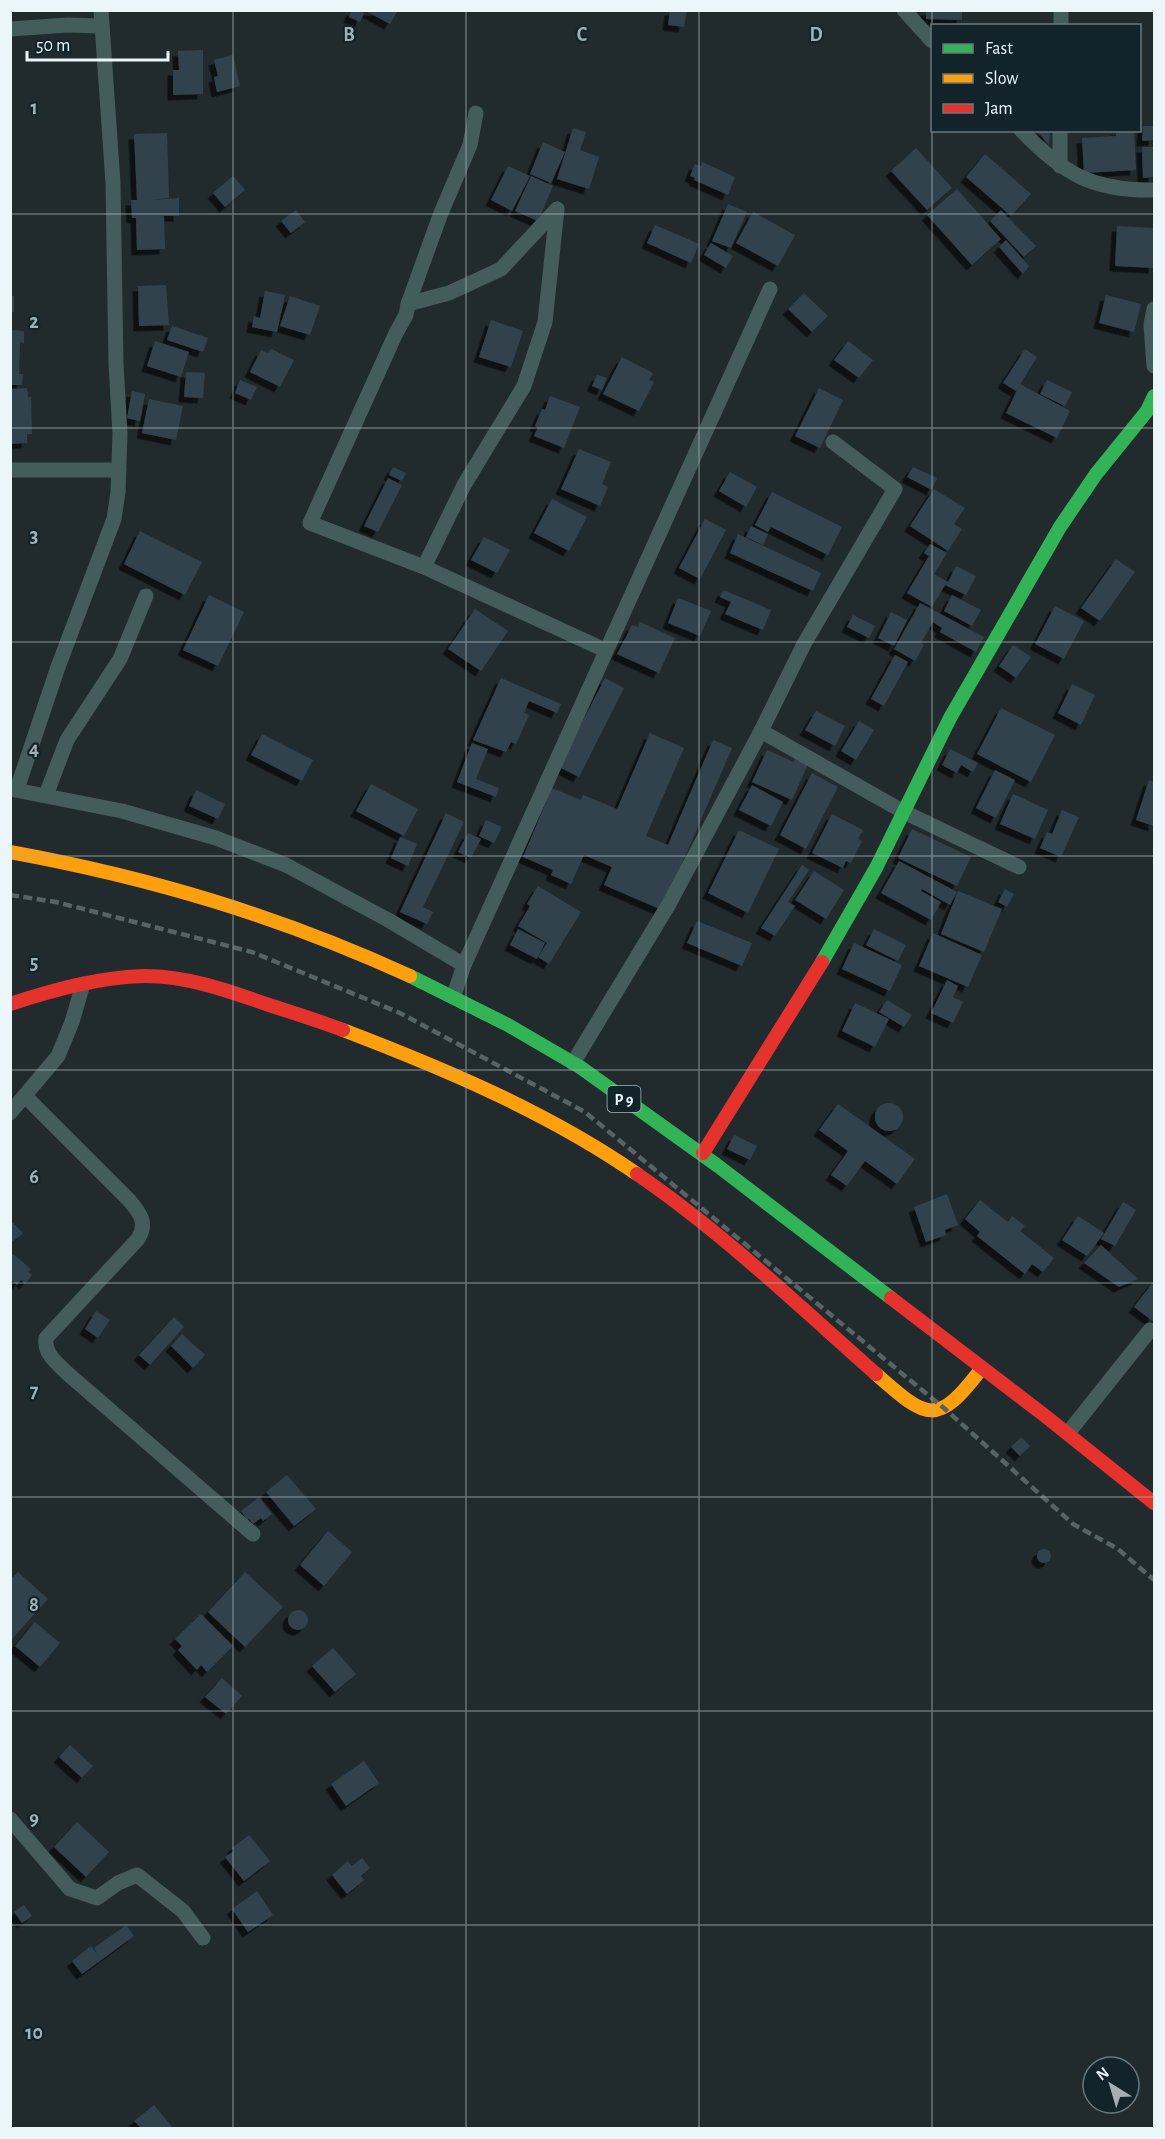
<svg xmlns="http://www.w3.org/2000/svg" width="1165" height="2139" font-family="'Alegreya Sans',sans-serif">
<style>
.building{fill:#32424d;filter:url(#shadow)}
.lines{fill:none;stroke-linecap:round;stroke-linejoin:round}
.street{stroke:#455c5c;stroke-width:15}
.fast{stroke:#30b455;stroke-width:14}
.slow{stroke:#ff9f0a;stroke-width:14}
.jam{stroke:#e5322d;stroke-width:14}
.rail{stroke:#566465;stroke-width:4.5;stroke-dasharray:9 4.5;stroke-linecap:butt}
.grid{fill:none;stroke:#a4afb3;stroke-width:1.5;stroke-opacity:0.55}
.labels{text-anchor:middle;stroke-width:4.5;stroke-linejoin:round;paint-order:stroke}
.shield{fill:#12242a;stroke:#aab7bc;stroke-width:1.5}
.shield-label{font-size:16px;font-weight:bold;fill:#ebf6fa}
.grid-label{font-size:20px;text-anchor:middle;font-weight:bold;fill:#a4afb3;stroke:#12242a;stroke-width:4.5;stroke-linejoin:round;paint-order:stroke}
</style>
<defs>
<filter id="shadow"><feDropShadow dx="-5.5" dy="5.5" stdDeviation="0" flood-color="#0009"/></filter>
</defs>
<rect width="100%" height="100%" fill="#212b2e"/>
<g class="building">
<polygon points="352,10 364,13 360,22 349,17"/>
<polygon points="364,10 398,10 390,24"/>
<polygon points="670,10 687,10 684,27 668,25"/>
<polygon points="926,10 962,10 962,20 926,19"/>
<polygon points="203,50 203,94 173,95 173,70 179,70 178,51"/>
<polygon points="233,55 240,86 217,92 214,77 218,76 214,60"/>
<polygon points="1143,126 1154,126 1154,140 1142,141"/>
<polygon points="573,128 586,132 580,150 599,157 589,189 557,179"/>
<polygon points="1036,130 1050,130 1049,145"/>
<polygon points="1116,130 1134,130 1136,170 1084,173 1082,138 1116,136"/>
<polygon points="167,133 169,198 150,200 179,198 179,216 164,216 165,249 137,250 136,218 132,218 131,200 137,200 134,134"/>
<polygon points="543,142 565,152 551,183 530,174"/>
<polygon points="1142,147 1154,147 1154,177 1143,178"/>
<polygon points="916,148 952,188 927,210 891,171"/>
<polygon points="985,154 1031,194 1011,216 966,177"/>
<polygon points="702,162 735,177 728,195 694,180 695,178 690,176 695,164 701,166"/>
<polygon points="508,166 530,176 512,211 491,200"/>
<polygon points="233,176 245,190 225,207 213,193"/>
<polygon points="531,176 553,186 538,221 515,211"/>
<polygon points="957,189 1001,239 972,265 927,215"/>
<polygon points="728,204 747,212 731,248 712,241"/>
<polygon points="296,210 305,222 291,233 281,221"/>
<polygon points="1001,210 1036,246 1024,257 990,221"/>
<polygon points="753,212 795,235 778,266 736,243"/>
<polygon points="655,225 699,244 691,263 647,243"/>
<polygon points="1117,226 1154,228 1154,268 1115,266"/>
<polygon points="1006,240 1029,266 1023,274 999,247"/>
<polygon points="711,243 733,256 726,268 704,255"/>
<polygon points="166,285 169,325 139,326 138,286"/>
<polygon points="265,291 285,295 277,332 252,327 254,316 260,318"/>
<polygon points="804,293 828,316 812,332 788,309"/>
<polygon points="1106,295 1141,304 1134,332 1099,323"/>
<rect x="10" y="296" width="4" height="16"/>
<polygon points="290,296 320,306 310,335 280,326"/>
<polygon points="491,320 523,331 511,367 479,357"/>
<polygon points="172,326 208,338 203,352 167,340"/>
<polygon points="10,330 24,331 24,343 20,342 19,374 23,374 22,385 10,385"/>
<polygon points="155,341 189,352 181,377 147,366"/>
<polygon points="848,341 873,360 859,378 834,360"/>
<polygon points="271,349 294,360 280,387 250,372 261,350 268,353"/>
<polygon points="1025,349 1037,357 1016,391 1003,383"/>
<polygon points="622,357 653,373 649,380 654,382 639,411 603,394"/>
<polygon points="186,372 205,373 203,398 184,397"/>
<polygon points="597,375 607,378 602,390 592,386"/>
<polygon points="240,380 257,387 251,400 235,393"/>
<polygon points="1047,380 1072,392 1065,406 1040,394"/>
<polygon points="1020,384 1070,411 1057,438 1006,413"/>
<polygon points="27,388 28,397 31,397 32,434 27,434 27,443 10,444 10,389"/>
<polygon points="819,388 843,400 820,448 795,436"/>
<polygon points="132,391 145,394 140,421 127,418"/>
<polygon points="550,396 580,407 564,448 534,436 538,427 535,426 542,409 545,410"/>
<polygon points="149,399 183,406 176,440 142,433"/>
<polygon points="579,449 611,462 602,484 608,487 600,506 561,489"/>
<polygon points="393,467 406,473 402,481 389,475"/>
<polygon points="913,467 937,478 932,490 907,477"/>
<polygon points="730,472 757,487 746,507 719,491"/>
<polygon points="388,478 402,485 378,532 364,526"/>
<polygon points="934,489 965,508 954,524 962,529 948,551 910,526"/>
<polygon points="772,492 842,527 828,555 771,527 768,532 755,525"/>
<polygon points="552,499 587,517 569,551 534,533"/>
<polygon points="705,519 726,530 700,579 679,568"/>
<polygon points="751,526 768,534 763,545 746,537"/>
<polygon points="140,531 202,562 185,595 124,564"/>
<polygon points="738,534 821,573 813,591 730,553"/>
<polygon points="484,537 510,550 497,573 471,560"/>
<polygon points="930,544 947,553 934,574 948,582 956,566 976,576 966,595 945,585 932,607 907,593 929,556 924,553"/>
<polygon points="1116,559 1135,572 1100,621 1081,608"/>
<polygon points="723,590 771,610 763,630 725,614 731,602 720,597"/>
<polygon points="209,595 244,612 218,666 183,650"/>
<polygon points="952,595 981,610 972,626 944,611"/>
<polygon points="678,598 711,611 700,636 668,623"/>
<polygon points="920,603 984,637 976,652 940,632 942,628 933,622 921,643 924,645 915,661 894,649"/>
<polygon points="1055,606 1084,621 1064,659 1035,644"/>
<polygon points="475,609 508,631 481,671 448,649"/>
<polygon points="891,612 907,620 894,646 878,638"/>
<polygon points="853,615 875,626 869,638 847,627"/>
<polygon points="640,622 675,638 659,673 617,654 632,625 638,627"/>
<polygon points="1013,645 1031,657 1016,678 999,666"/>
<polygon points="895,655 908,662 884,706 871,699"/>
<polygon points="501,678 561,704 557,713 529,701 524,713 529,715 516,744 511,742 506,752 473,740"/>
<polygon points="605,678 624,688 579,777 559,767"/>
<polygon points="1072,684 1095,695 1081,725 1058,713"/>
<polygon points="1001,708 1055,735 1031,782 977,754"/>
<polygon points="816,711 845,726 835,746 805,730"/>
<polygon points="859,721 874,730 856,760 841,751"/>
<polygon points="650,733 684,748 646,836 668,845 713,740 732,748 662,910 604,885 612,867 584,855 571,884 551,875 553,870 523,857 552,788 581,800 583,795 617,809"/>
<polygon points="262,734 313,760 302,781 251,755"/>
<polygon points="472,743 488,749 476,779 499,788 496,797 457,782"/>
<polygon points="950,749 978,763 973,772 961,765 957,773 942,765"/>
<polygon points="767,750 794,762 795,758 808,764 792,800 752,782"/>
<polygon points="995,770 1015,780 996,818 976,808"/>
<polygon points="812,773 838,787 806,849 780,835"/>
<polygon points="1149,780 1154,782 1154,826 1136,820"/>
<polygon points="371,784 418,809 404,836 356,811"/>
<polygon points="752,785 783,802 771,826 739,810"/>
<polygon points="196,790 225,804 218,819 189,806"/>
<polygon points="1013,794 1048,810 1035,839 1000,824"/>
<polygon points="1062,810 1079,817 1061,857 1040,848 1047,832 1052,834"/>
<polygon points="446,813 464,822 423,907 433,912 427,924 400,912"/>
<polygon points="832,814 863,830 858,839 862,841 851,863 846,861 843,868 812,853"/>
<polygon points="486,820 502,827 494,843 479,836"/>
<polygon points="912,829 971,857 957,886 898,858"/>
<polygon points="739,830 779,849 748,913 708,893"/>
<polygon points="468,833 481,839 471,858 458,852"/>
<polygon points="400,837 417,844 408,866 391,858"/>
<polygon points="899,861 957,892 950,905 922,889 921,891 941,902 931,920 881,893"/>
<polygon points="802,865 809,870 788,902 795,906 775,936 761,928"/>
<polygon points="814,871 844,890 826,919 795,900"/>
<polygon points="538,886 581,912 549,964 538,957 547,943 518,926 530,906 527,904"/>
<polygon points="1005,889 1014,894 1007,907 998,902"/>
<polygon points="958,891 1002,909 984,952 941,934"/>
<polygon points="697,921 752,943 742,966 687,943"/>
<polygon points="518,929 545,943 537,959 510,945"/>
<polygon points="874,929 906,945 898,961 866,945"/>
<polygon points="933,933 982,955 968,987 919,966"/>
<polygon points="854,943 902,965 890,991 842,969"/>
<polygon points="947,980 958,986 953,997 963,1002 953,1023 931,1013"/>
<polygon points="887,1000 912,1015 904,1027 879,1012"/>
<polygon points="855,1003 889,1019 875,1047 842,1031"/>
<circle cx="889" cy="1117" r="14"/>
<polygon points="838,1104 915,1159 897,1184 865,1161 847,1186 831,1175 848,1151 819,1130"/>
<polygon points="734,1135 757,1146 750,1160 727,1149"/>
<polygon points="947,1194 958,1225 945,1230 946,1235 926,1242 914,1207"/>
<polygon points="980,1200 1008,1222 1012,1216 1025,1226 1020,1231 1054,1258 1043,1272 1032,1264 1025,1274 977,1236 980,1232 965,1219"/>
<polygon points="1123,1202 1136,1210 1115,1246 1101,1239"/>
<polygon points="1078,1216 1104,1233 1087,1256 1062,1240"/>
<polygon points="10,1220 23,1233 10,1244"/>
<polygon points="1101,1245 1138,1279 1119,1287 1084,1263"/>
<polygon points="13,1254 31,1269 28,1272 32,1275 25,1284 21,1280 17,1285 10,1279 10,1256"/>
<polygon points="1154,1281 1154,1322 1134,1307"/>
<polygon points="96,1311 110,1320 98,1338 85,1329"/>
<polygon points="174,1317 184,1327 150,1365 139,1355"/>
<polygon points="182,1334 205,1355 193,1368 171,1346"/>
<polygon points="1021,1437 1030,1446 1020,1456 1011,1447"/>
<polygon points="287,1475 316,1509 294,1526 266,1492"/>
<polygon points="259,1497 272,1514 263,1521 261,1518 253,1524 249,1519 247,1520 241,1511"/>
<polygon points="328,1531 352,1552 324,1586 300,1565"/>
<circle cx="1044" cy="1556" r="7"/>
<polygon points="18,1572 48,1599 10,1641 10,1580"/>
<polygon points="245,1572 283,1607 245,1647 208,1612"/>
<circle cx="298" cy="1620" r="10"/>
<polygon points="201,1614 233,1646 207,1672 201,1665 197,1670 178,1650 182,1646 175,1639"/>
<polygon points="35,1622 60,1643 40,1667 15,1646"/>
<polygon points="333,1648 356,1674 335,1692 312,1666"/>
<polygon points="222,1678 242,1696 226,1714 205,1697"/>
<polygon points="70,1745 93,1766 82,1778 59,1757"/>
<polygon points="364,1761 379,1783 346,1806 331,1784"/>
<polygon points="77,1822 109,1852 86,1877 54,1847"/>
<polygon points="249,1835 270,1861 244,1881 225,1857 234,1851 232,1848"/>
<polygon points="362,1858 370,1868 361,1876 364,1880 347,1894 332,1875 348,1861 352,1866"/>
<polygon points="257,1891 273,1915 248,1932 232,1909"/>
<polygon points="24,1905 32,1916 22,1923 14,1912"/>
<polygon points="126,1925 134,1936 82,1974 72,1961 91,1946 98,1955 94,1948"/>
<polygon points="154,2105 173,2128 141,2128 134,2121"/>
</g>
<g class="lines">
<g class="street">
<polyline points="904,10 932,41"/>
<polyline points="1061,26 1061,10"/>
<polyline points="10,29 68,25 102,26"/>
<path d="M 1021,130 C 1063,174 1093,191 1154,190"/>
<polyline points="1060,166 1060,130"/>
<polyline points="557,209 501,269 449,293 408,304 406,315 396,333 310,523 424,567 605,650"/>
<polyline points="408,304 441,213 470,145 476,113"/>
<polyline points="1154,309 1151,325 1154,366"/>
<polyline points="10,470 119,470"/>
<polyline points="424,567 464,485 524,386 545,322 557,209"/>
<polyline points="761,731 904,812 1019,867"/>
<polyline points="10,789 122,811 216,838 286,865 390,921 464,965 454,995"/>
<polyline points="17,789 58,667 114,519 118,492 120,434 116,364 113,183 101,10"/>
<polyline points="46,795 67,740 120,659 146,596"/>
<path d="M 464,965 C 565,739 669,515 770,289"/>
<polyline points="573,1063 669,904 761,731 804,644 895,489 833,442"/>
<path d="M 25,1096 L 129,1200 C 140,1213 148,1223 138,1239 L 46,1338 C 44,1354 56,1362 67,1373 L 253,1534"/>
<polyline points="10,1113 58,1056 72,1022 83,984"/>
<polyline points="1068,1433 1150,1330"/>
<polyline points="10,1819 70,1889 97,1898 118,1883 137,1875 183,1911 203,1938"/>
</g>
<g class="fast">
<polyline points="822,962 876,868 950,718 1060,527 1096,474 1147,411 1154,396"/>
<polyline points="410,976 508,1025 580,1067 718,1166 891,1298"/>
</g>
<g class="slow">
<path d="M 10,852 C 152,878 279,916 410,976"/>
<path d="M 343,1030 C 445,1069 547,1112 637,1174"/>
<path d="M 876,1374 C 928,1420 937,1427 982,1368"/>
</g>
<g class="jam">
<path d="M 10,1004 C 53,990 99,977 145,976 C 188,976 229,991 269,1005 C 294,1013 319,1021 343,1030"/>
<polyline points="703,1153 822,962"/>
<path d="M 637,1174 C 723,1233 798,1305 876,1374"/>
<polyline points="891,1298 1044,1415 1154,1503"/>
</g>
<polyline class="rail" points="10,895 56,902 252,952 400,1013 585,1112 945,1409 1073,1524 1118,1549 1154,1580"/>
</g>
<path class="grid" d="M 233,10 L 233,2128M 466,10 L 466,2128M 699,10 L 699,2128M 932,10 L 932,2128M 10,214 L 1154,214M 10,428 L 1154,428M 10,642 L 1154,642M 10,856 L 1154,856M 10,1070 L 1154,1070M 10,1283 L 1154,1283M 10,1497 L 1154,1497M 10,1711 L 1154,1711M 10,1925 L 1154,1925"/>
<g class="labels">
<rect class="shield" x="607.5" y="1086" width="33" height="26" rx="4.5"/>
<g class="shield-label">
<text x="624" y="1105">P 9</text>
</g>
</g>
<g class="grid-label">
<text x="349" y="41">B</text>
<text x="582" y="41">C</text>
<text x="816" y="41">D</text>
<text x="34" y="114">1</text>
<text x="34" y="328">2</text>
<text x="34" y="542">3</text>
<text x="34" y="755">4</text>
<text x="34" y="969">5</text>
<text x="34" y="1183">6</text>
<text x="34" y="1397">7</text>
<text x="34" y="1611">8</text>
<text x="34" y="1825">9</text>
<text x="34" y="2039">10</text>
</g>
<rect width="1165" height="2139" fill="none" stroke="#ebf6fa" stroke-width="24"/>
<rect x="931" y="24" width="210" height="108" fill="#12242a" stroke="#69787d" stroke-width="1.5"/>
<rect x="943" y="44" width="30" height="9" fill="#30b455" stroke="#69787d" stroke-width="1.5"/>
<text x="985" y="54" font-size="18" fill="#ebf6fa">Fast</text>
<rect x="943" y="74" width="30" height="9" fill="#ff9f0a" stroke="#69787d" stroke-width="1.5"/>
<text x="985" y="84" font-size="18" fill="#ebf6fa">Slow</text>
<rect x="943" y="104" width="30" height="9" fill="#e5322d" stroke="#69787d" stroke-width="1.5"/>
<text x="985" y="114" font-size="18" fill="#ebf6fa">Jam</text>
<g transform="translate(1111 2085) rotate(323)"><circle r="28" fill="#12242a" stroke="#69787d" stroke-width="1.5"/>
<path d="M0-4.5L10 22L0 15L-10 22Z" fill="#a4afb3"/>
<text y="-9" font-size="16" font-weight="bold" text-anchor="middle" fill="#ebf6fa">N</text>
</g>
<path d="M27 51v9h141v-9" fill="none" stroke="#ebf6fa" stroke-width="3"/>
<text x="36" y="51" font-size="18" fill="#ebf6fa" stroke="#12242a" stroke-width="4.5" paint-order="stroke">50 m</text>
</svg>
